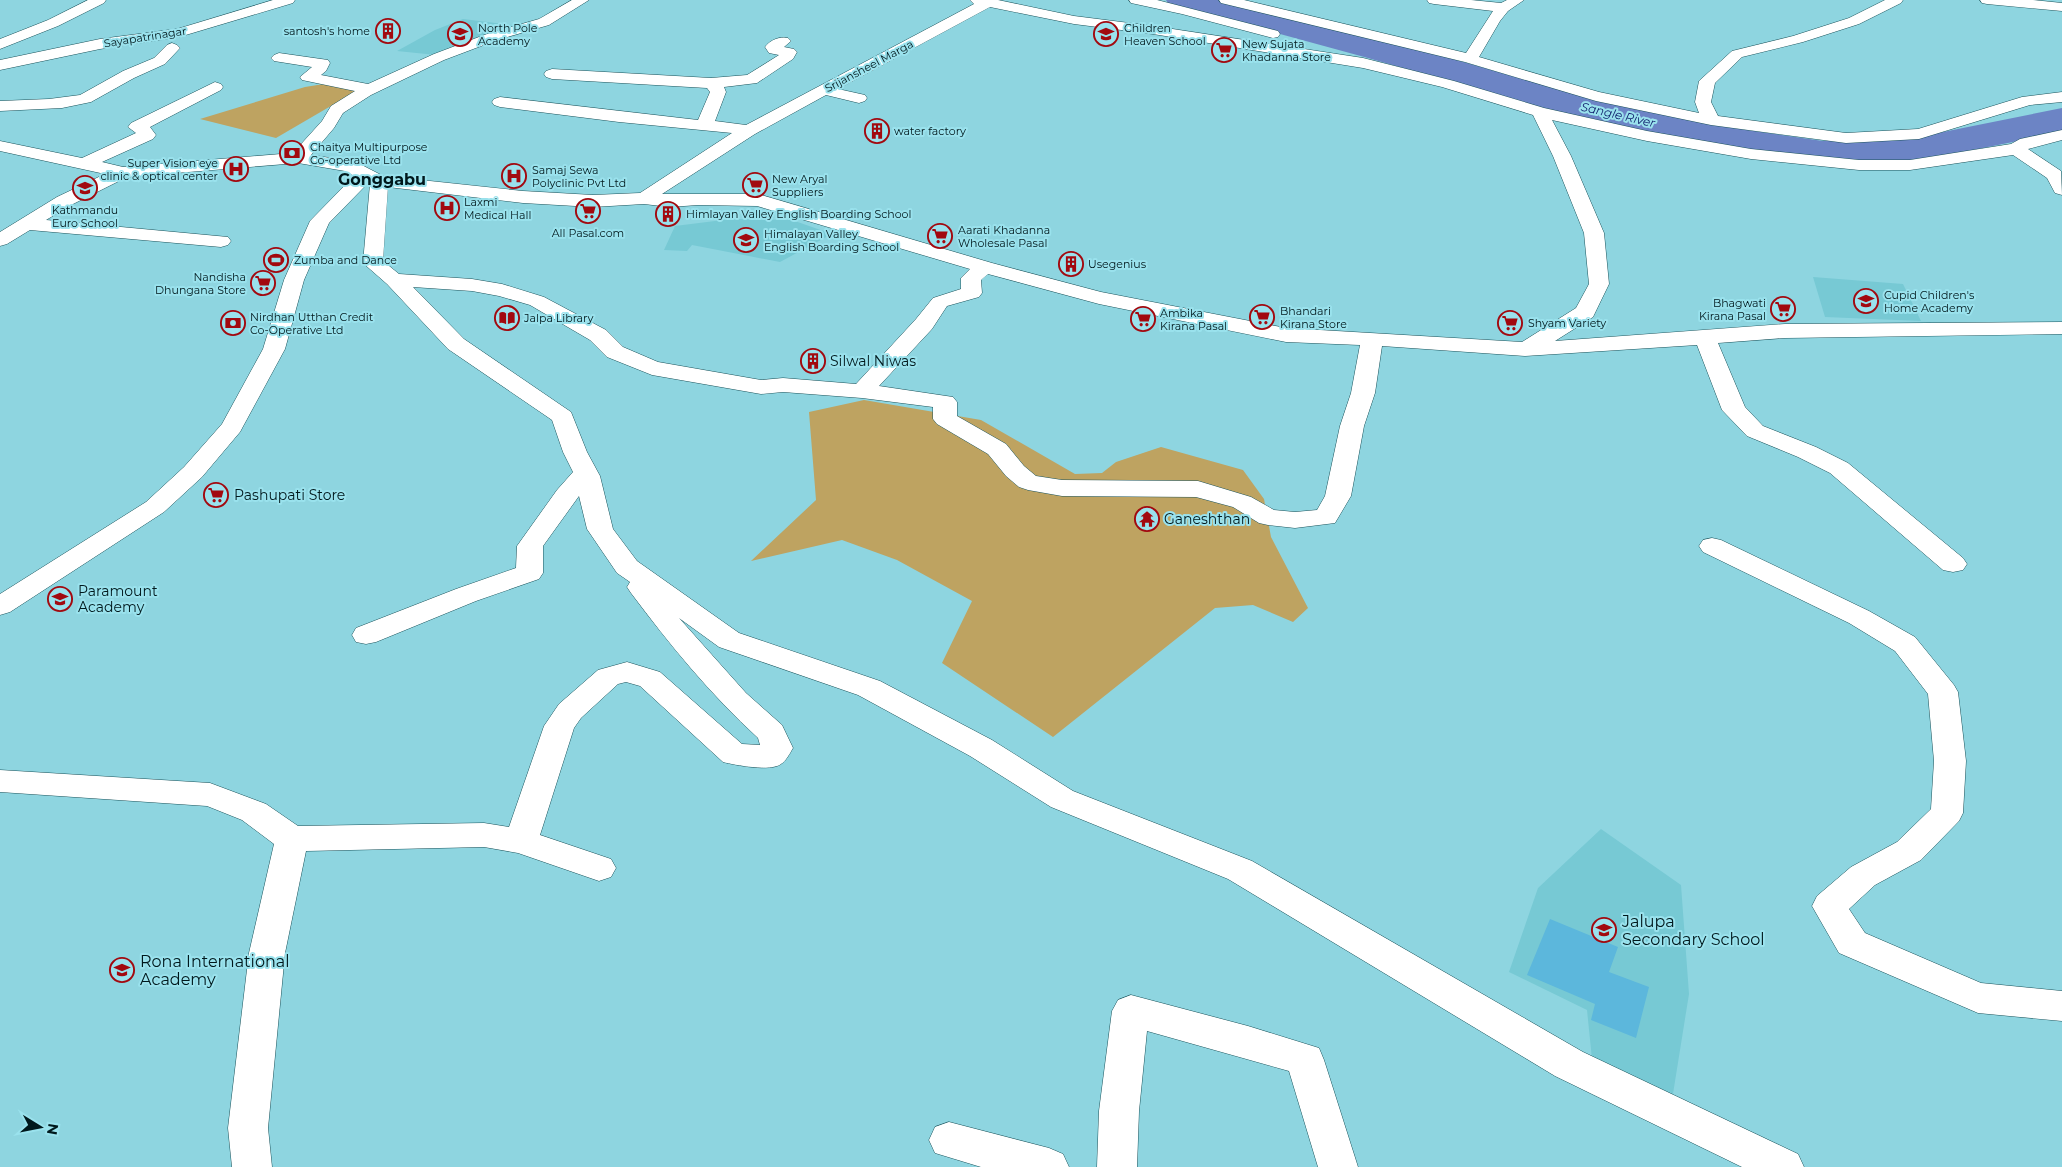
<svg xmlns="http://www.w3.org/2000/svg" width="2062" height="1167" font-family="Montserrat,sans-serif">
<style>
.built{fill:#77c9d4}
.green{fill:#bea361}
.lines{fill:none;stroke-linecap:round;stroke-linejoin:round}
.river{fill:#6c84c5;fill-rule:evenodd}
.building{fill:#5cb7dc}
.minor-casing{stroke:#1b535b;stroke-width:1}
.minor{fill:#fff;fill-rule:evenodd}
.labels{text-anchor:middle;stroke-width:4;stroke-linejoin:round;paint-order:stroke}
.far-poi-label{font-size:11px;fill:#00181c;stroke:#9ae2ed;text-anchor:start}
.far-street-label{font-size:11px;fill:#00181c;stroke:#9ae2ed}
.far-water-label{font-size:12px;font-style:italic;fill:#12226e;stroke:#9ae2ed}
.poi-label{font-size:14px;fill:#00181c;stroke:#9ae2ed;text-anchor:start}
.far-district-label{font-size:16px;font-weight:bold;fill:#00181c;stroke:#9ae2ed}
.near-poi-label{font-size:16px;fill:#00181c;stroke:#9ae2ed;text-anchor:start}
</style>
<rect width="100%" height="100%" fill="#8ed5e0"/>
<g class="built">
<polygon points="463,19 512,25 483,38 436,55 397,51 435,30"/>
<polygon points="731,219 792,220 832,234 780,262 692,245 687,251 664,250 675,226"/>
<polygon points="1813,277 1903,284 1921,321 1825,317"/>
<polygon points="1601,829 1681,885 1689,994 1672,1100 1592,1059 1587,1010 1509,972 1538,888"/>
</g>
<g class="green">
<polygon points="330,83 360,89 276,138 200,119 305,87"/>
<polygon points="864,400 981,420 1075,474 1102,473 1116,462 1161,447 1243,470 1264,499 1271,537 1308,608 1293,622 1253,605 1215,608 1053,737 942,663 972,601 897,560 842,540 751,561 816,500 809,412"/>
</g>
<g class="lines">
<polygon class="river" points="1166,0 1229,0 1394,42 1568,92 1714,125 1823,141 1928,135 2062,108 2062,132 1928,159 1823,165 1714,149 1560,113 1368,58 1221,18 1170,7"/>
</g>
<polygon class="building" points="1550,919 1618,947 1609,972 1649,987 1636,1038 1591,1020 1595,1004 1527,975"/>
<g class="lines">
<defs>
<g id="minor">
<polygon points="88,0 106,0 104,3 58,26 0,49 0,39 48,20"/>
<polygon points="273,0 295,0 293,3 179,37 100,49 0,70 0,60 100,39 177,29"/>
<path d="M 572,0 L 589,0 L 549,25 L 497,40 L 444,60 L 371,95 L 343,113 L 334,128 L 311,155 L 356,162 L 383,176 L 523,191 L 593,195 L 640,193 L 732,133 L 619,122 L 500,107 L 494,105 L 492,102 L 494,99 L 500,97 L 698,120 L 710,92 L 707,88 L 552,79 L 546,77 L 544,74 L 546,71 L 552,69 L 711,78 L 747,75 L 779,55 L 769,53 L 765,47 C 770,40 780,36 788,38 L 791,41 L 784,47 L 794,49 L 797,52 L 793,59 L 757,83 L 724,87 L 726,92 L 715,121 L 746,125 L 974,4 L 970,0 L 998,0 L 1074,16 L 1153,26 L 1363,58 L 1454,81 L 1544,108 L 1647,131 L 1751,149 L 1859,160 L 1910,160 L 2011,144 L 2020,139 L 2062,130 L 2062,140 L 2028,149 L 2061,171 L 2062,195 L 2055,193 L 2047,178 L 2013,155 L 1910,170 L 1859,170 L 1751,159 L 1647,141 L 1552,120 L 1571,156 L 1604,233 L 1609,284 L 1593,317 L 1555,341 L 1785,324 L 2062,322 L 2062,334 L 1785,338 L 1718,343 L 1745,407 L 1763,426 L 1816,447 L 1848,463 L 1963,558 L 1967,564 L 1963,570 L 1953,572 L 1943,570 L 1830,473 L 1798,457 L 1747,436 L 1722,410 L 1697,345 L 1525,356 L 1382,346 L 1375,393 L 1364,426 L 1351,496 L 1335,523 L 1295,528 L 1268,525 L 1259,523 L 1233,507 L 1196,497 L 1062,496 L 1028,490 L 1019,487 L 1006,476 L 988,454 L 937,424 L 933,419 L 933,407 L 862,398 L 783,392 L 761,394 L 652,375 L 607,357 L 590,340 L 530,305 L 499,296 L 472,291 L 413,287 L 464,339 L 571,412 L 587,452 L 600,476 L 613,529 L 637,561 L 739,633 L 880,681 L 992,740 L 1073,791 L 1252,861 L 1583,1052 L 1798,1154 L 1804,1167 L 1742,1167 L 1555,1076 L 1228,879 L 1051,807 L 970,756 L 858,695 L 719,647 L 679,618 L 746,693 L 782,725 L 793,748 C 790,753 786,761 781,764 C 771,772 735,765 723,762 L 640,686 L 626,682 L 618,684 L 581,718 L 574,728 L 540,835 L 611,859 L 616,868 L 611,877 L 599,881 L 518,853 L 484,847 L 306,851 L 285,953 L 268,1128 L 272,1167 L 232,1167 L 228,1128 L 249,953 L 274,844 L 242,820 L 207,806 L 0,792 L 0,770 L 210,783 L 266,804 L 298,826 L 484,823 L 509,827 L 544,726 L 559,704 L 598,670 L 627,662 L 660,672 L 742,744 L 760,745 L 758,738 C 710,694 670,645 631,593 L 627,587 L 630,582 L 617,573 L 587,529 L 579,496 L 543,546 L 543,573 L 539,579 L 476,601 L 376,642 L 366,644 L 356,642 L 352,635 L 356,628 L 456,589 L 516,568 L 517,546 L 557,490 L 573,472 L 563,452 L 552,420 L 448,349 L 387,284 L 363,263 L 370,184 L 368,183 L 329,223 L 304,280 L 285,349 L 240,432 L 202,477 L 164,512 L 10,612 L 0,615 L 0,594 L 146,502 L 184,467 L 222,424 L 263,349 L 284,280 L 310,221 L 354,176 L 345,171 L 298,163 L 127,177 L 71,205 L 46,220 L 228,237 L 231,241 L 228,245 L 221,247 L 30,230 L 7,244 L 0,246 L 0,232 L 57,197 L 105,174 L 0,151 L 0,141 L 82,158 L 136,133 L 128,127 L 131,123 L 215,82 L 221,84 L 223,87 L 221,90 L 150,127 L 156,135 L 153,139 L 102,162 L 123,167 L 293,153 L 322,121 L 331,106 L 355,91 L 302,80 L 300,77 L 312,67 L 274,61 L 271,58 L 274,55 L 279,53 L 328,60 L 330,63 L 326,71 L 321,75 L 368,84 L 434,54 L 487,34 L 539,19 ZM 990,7 L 1074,24 L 1153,34 L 1363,68 L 1442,87 L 1533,115 L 1553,156 L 1584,233 L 1589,284 L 1576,308 L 1522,342 L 1286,328 L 1101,292 L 992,263 L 758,194 L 662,194 L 755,134 L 826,95 L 859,103 L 865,101 L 867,98 L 865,95 L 838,89 ZM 388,187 L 523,203 L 593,207 L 644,204 L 670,207 L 698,205 L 757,206 L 970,269 L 961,278 L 961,289 L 933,298 L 916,319 L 856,384 L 783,378 L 761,380 L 658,362 L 623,347 L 606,330 L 544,297 L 502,284 L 472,279 L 399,274 L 383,261 ZM 988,274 L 1099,304 L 1286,342 L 1360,345 L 1351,393 L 1340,426 L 1325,496 L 1317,510 L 1295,512 L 1274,510 L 1251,497 L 1198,481 L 1062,480 L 1036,476 L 1024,466 L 1006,444 L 957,416 L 957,402 L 953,397 L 879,386 L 932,329 L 947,306 L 979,297 L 982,293 L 981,280 Z"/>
<polygon points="1129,0 1157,0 1278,31 1280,34 1278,37 1273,38 1182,14 1131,3"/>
<polygon points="1219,0 1244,0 1466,53 1493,11 1434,4 1429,3 1427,0 1471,0 1501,3 1507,0 1524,0 1508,11 1500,21 1479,57 1599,92 1699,113 1695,102 1699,81 1732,51 1793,36 1849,18 1885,0 1903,0 1901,3 1859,24 1803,42 1742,57 1715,83 1711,102 1718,116 1846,133 1918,129 2022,97 2062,92 2062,102 2030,105 1919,139 1846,143 1711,125 1596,101 1465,62 1221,3"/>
<polygon points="1980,0 2033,0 2062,3 2062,11 1987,4 1982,3"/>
<polygon points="172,43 177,45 180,48 165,64 134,78 91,102 62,108 0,111 0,101 49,99 80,95 123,71 154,58 167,45"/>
<polygon points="1712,538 1721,540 1869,611 1915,637 1954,685 1958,692 1966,761 1963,813 1959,821 1921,860 1875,885 1849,909 1865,933 1981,983 2062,991 2062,1021 1978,1013 1839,953 1812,906 1817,896 1851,867 1897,842 1931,809 1934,761 1928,694 1895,651 1849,623 1703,552 1699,546 1703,540"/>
<polygon points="1131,995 1248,1026 1319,1048 1324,1060 1358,1167 1318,1167 1289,1071 1147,1031 1139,1111 1137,1167 1097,1167 1099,1111 1112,1011 1118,1000"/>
<polygon points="949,1122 1049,1148 1063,1154 1069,1167 981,1167 935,1153 929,1140 935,1127"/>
</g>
</defs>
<use href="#minor" class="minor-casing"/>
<use href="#minor" class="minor"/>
</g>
<defs>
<symbol id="building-ring" viewBox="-11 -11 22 22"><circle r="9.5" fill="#9ae2ed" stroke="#a2090f" stroke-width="1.5"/><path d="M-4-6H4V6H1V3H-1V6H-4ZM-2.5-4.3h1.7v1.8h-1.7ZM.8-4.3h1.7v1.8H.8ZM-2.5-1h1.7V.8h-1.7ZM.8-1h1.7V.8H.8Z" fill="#a2090f"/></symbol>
<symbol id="school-ring" viewBox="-11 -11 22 22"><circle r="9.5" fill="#9ae2ed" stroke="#a2090f" stroke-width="1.5"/><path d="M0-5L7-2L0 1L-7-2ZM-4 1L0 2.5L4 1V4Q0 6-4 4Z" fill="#a2090f"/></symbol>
<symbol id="supermarket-ring" viewBox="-11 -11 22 22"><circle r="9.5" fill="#9ae2ed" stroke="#a2090f" stroke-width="1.5"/><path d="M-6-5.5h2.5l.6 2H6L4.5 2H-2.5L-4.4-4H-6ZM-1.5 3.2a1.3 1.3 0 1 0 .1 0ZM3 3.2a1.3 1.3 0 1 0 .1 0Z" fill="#a2090f"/></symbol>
<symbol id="bank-ring" viewBox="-11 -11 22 22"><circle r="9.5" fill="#9ae2ed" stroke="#a2090f" stroke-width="1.5"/><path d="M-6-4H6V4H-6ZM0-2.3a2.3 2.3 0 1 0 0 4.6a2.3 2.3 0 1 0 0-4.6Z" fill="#a2090f"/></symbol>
<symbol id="hospital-ring" viewBox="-11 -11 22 22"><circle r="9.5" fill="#9ae2ed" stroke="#a2090f" stroke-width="1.5"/><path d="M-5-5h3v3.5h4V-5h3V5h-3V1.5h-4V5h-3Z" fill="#a2090f"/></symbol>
<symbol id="stadium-ring" viewBox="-11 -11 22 22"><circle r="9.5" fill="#9ae2ed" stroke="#a2090f" stroke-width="1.5"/><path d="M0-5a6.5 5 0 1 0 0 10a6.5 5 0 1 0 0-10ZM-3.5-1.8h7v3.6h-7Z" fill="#a2090f"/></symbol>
<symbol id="library-ring" viewBox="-11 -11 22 22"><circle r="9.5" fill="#9ae2ed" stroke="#a2090f" stroke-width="1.5"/><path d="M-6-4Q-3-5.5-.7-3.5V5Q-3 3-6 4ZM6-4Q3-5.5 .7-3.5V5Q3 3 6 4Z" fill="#a2090f"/></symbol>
<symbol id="temple-ring" viewBox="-11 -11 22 22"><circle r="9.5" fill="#9ae2ed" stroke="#a2090f" stroke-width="1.5"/><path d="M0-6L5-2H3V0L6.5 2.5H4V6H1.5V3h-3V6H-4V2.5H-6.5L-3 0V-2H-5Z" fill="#a2090f"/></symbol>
</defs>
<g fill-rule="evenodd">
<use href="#building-ring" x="374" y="17" width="28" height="28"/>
<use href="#school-ring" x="446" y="20" width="28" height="28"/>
<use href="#school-ring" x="1092" y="20" width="28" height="28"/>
<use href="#supermarket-ring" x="1210" y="36" width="28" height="28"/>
<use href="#building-ring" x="863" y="117" width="28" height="28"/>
<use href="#bank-ring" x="278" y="139" width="28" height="28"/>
<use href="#hospital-ring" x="222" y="155" width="28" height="28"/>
<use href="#hospital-ring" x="500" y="162" width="28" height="28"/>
<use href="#supermarket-ring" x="741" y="171" width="28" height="28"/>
<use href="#school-ring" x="71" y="174" width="28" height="28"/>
<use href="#hospital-ring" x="433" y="194" width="28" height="28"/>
<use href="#supermarket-ring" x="574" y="197" width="28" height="28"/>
<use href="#building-ring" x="654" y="200" width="28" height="28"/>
<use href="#supermarket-ring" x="926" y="222" width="28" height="28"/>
<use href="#school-ring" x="732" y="226" width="28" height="28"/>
<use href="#stadium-ring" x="262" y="246" width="28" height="28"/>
<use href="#building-ring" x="1057" y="250" width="28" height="28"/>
<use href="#supermarket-ring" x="249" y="269" width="28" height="28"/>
<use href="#school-ring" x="1852" y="287" width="28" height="28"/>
<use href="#supermarket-ring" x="1769" y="295" width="28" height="28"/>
<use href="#supermarket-ring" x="1248" y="303" width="28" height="28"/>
<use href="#library-ring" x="493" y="304" width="28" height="28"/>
<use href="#supermarket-ring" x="1129" y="305" width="28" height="28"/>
<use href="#bank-ring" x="219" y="309" width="28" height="28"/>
<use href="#supermarket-ring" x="1496" y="309" width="28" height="28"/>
<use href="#building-ring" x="799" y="347" width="28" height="28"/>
<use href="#supermarket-ring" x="202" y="481" width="28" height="28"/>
<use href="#temple-ring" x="1133" y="505" width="28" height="28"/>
<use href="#school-ring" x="46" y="585" width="28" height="28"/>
<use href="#school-ring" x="1590" y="916" width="28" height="28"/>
<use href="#school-ring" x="108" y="956" width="28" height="28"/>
</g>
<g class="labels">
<g class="far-poi-label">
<text x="478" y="32">North Pole<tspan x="478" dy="13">Academy</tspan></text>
<text x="1124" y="32">Children<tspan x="1124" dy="13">Heaven School</tspan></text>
<text x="370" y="35" text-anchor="end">santosh's home</text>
<text x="1242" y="48">New Sujata<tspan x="1242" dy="13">Khadanna Store</tspan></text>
<text x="894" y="135">water factory</text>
<text x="310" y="151">Chaitya Multipurpose<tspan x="310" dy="13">Co-operative Ltd</tspan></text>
<text x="218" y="167" text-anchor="end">Super Vision eye<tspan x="218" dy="13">clinic &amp; optical center</tspan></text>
<text x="532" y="174">Samaj Sewa<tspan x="532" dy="13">Polyclinic Pvt Ltd</tspan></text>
<text x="772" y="183">New Aryal<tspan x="772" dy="13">Suppliers</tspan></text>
<text x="464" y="206">Laxmi<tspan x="464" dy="13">Medical Hall</tspan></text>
<text x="85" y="214" text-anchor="middle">Kathmandu<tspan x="85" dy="13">Euro School</tspan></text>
<text x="686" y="218">Himlayan Valley English Boarding School</text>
<text x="958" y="234">Aarati Khadanna<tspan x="958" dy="13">Wholesale Pasal</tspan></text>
<text x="588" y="237" text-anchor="middle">All Pasal.com</text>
<text x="764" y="238">Himalayan Valley<tspan x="764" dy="13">English Boarding School</tspan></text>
<text x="294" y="264">Zumba and Dance</text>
<text x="1088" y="268">Usegenius</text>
<text x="246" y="281" text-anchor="end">Nandisha<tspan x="246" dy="13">Dhungana Store</tspan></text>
<text x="1884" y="299">Cupid Children's<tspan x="1884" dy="13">Home Academy</tspan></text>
<text x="1766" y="307" text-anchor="end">Bhagwati<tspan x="1766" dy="13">Kirana Pasal</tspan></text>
<text x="1280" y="315">Bhandari<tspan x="1280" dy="13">Kirana Store</tspan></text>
<text x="1160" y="317">Ambika<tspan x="1160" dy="13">Kirana Pasal</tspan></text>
<text x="250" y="321">Nirdhan Utthan Credit<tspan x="250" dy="13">Co-Operative Ltd</tspan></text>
<text x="524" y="322">Jalpa Library</text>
<text x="1528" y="327">Shyam Variety</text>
</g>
<g class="far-street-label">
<text transform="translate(145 37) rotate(-9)" y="4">Sayapatrinagar</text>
<text transform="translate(869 66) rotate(-28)" y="4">Srijansheel Marga</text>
</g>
<g class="far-water-label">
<text transform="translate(1618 115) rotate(13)" y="4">Sangle River</text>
</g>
<g class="poi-label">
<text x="830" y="366">Silwal Niwas</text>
<text x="234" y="500">Pashupati Store</text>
<text x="1164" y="524">Ganeshthan</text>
<text x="78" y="596">Paramount<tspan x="78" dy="16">Academy</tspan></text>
</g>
<g class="far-district-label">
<text x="382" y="185">Gonggabu</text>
</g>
<g class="near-poi-label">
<text x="1622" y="927">Jalupa<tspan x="1622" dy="18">Secondary School</tspan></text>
<text x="140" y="967">Rona International<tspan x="140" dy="18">Academy</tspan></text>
</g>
</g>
<g transform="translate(40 1127) rotate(100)" stroke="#9ae2ed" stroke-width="4" paint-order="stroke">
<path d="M0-4L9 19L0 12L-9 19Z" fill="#00181c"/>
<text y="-8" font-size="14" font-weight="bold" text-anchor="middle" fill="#00181c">N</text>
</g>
</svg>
